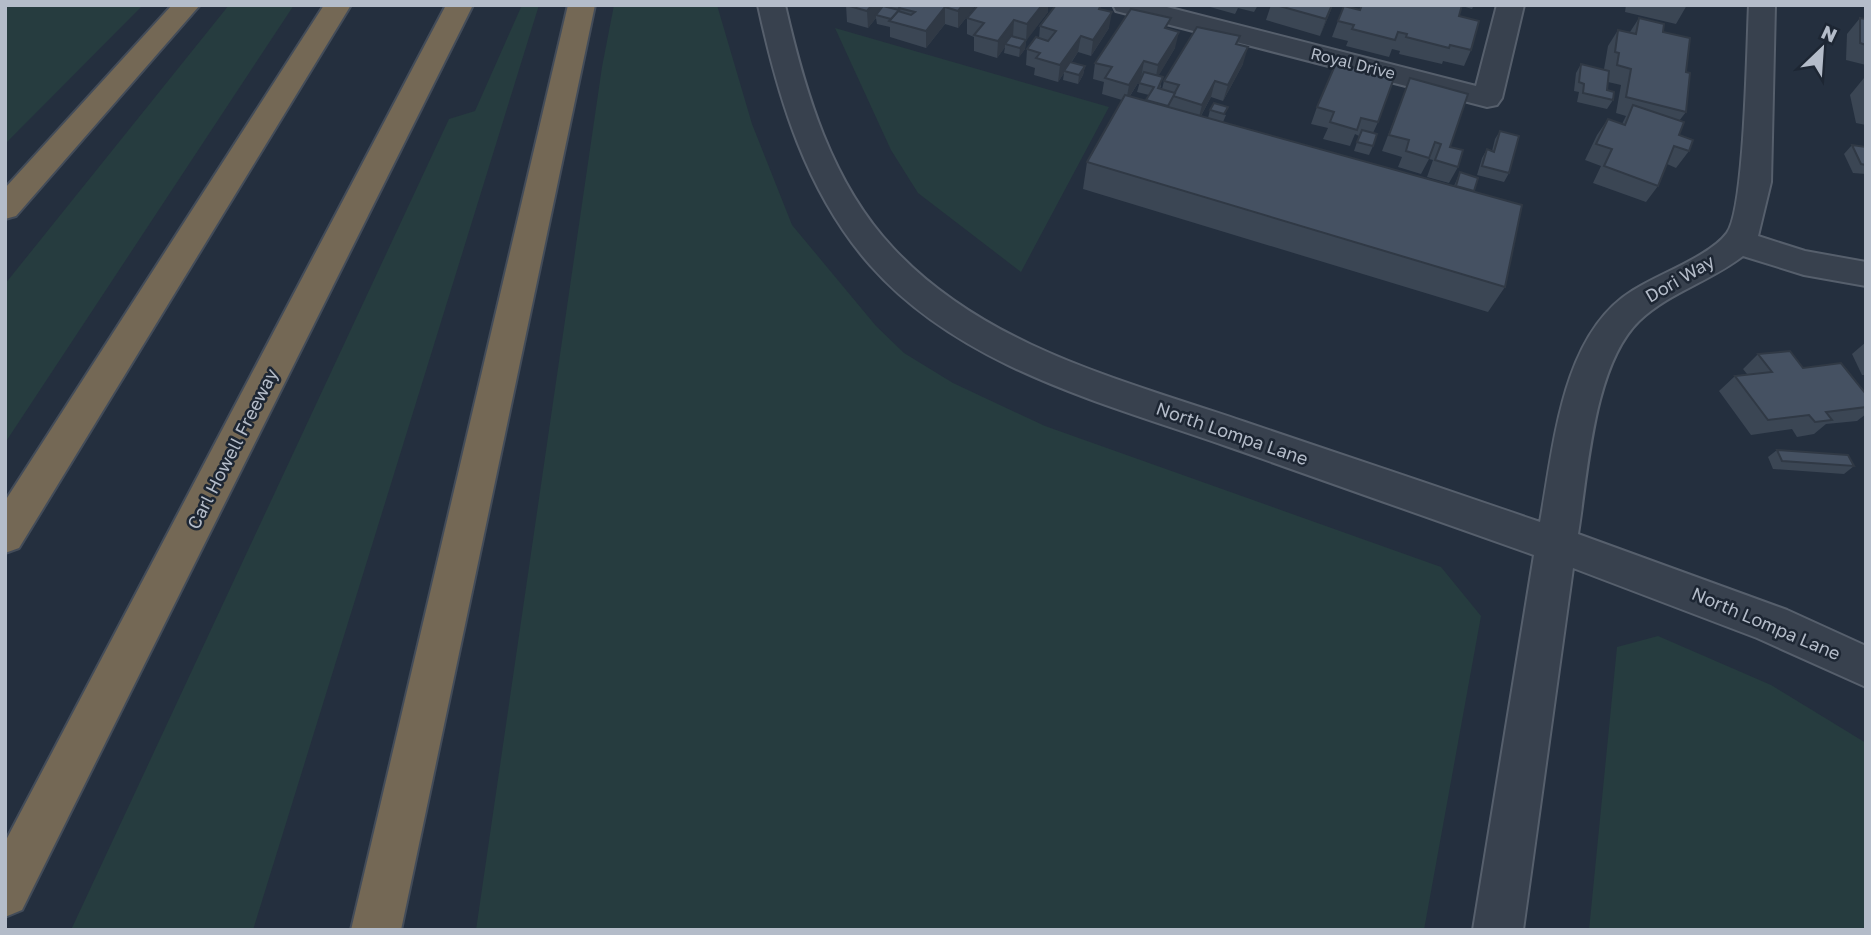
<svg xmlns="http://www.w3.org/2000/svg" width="1871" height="935" font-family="'Golos Text',sans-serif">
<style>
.green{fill:#263c3f}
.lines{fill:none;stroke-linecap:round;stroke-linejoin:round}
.minor-casing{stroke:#565f6c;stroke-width:4}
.highway-casing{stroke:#434c59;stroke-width:4}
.minor{fill:#38414e;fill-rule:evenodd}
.highway{fill:#746855;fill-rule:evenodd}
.wall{fill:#3b4654;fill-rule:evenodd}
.shaded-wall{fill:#303945}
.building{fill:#455162;stroke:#303945;stroke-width:2}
.labels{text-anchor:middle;stroke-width:5;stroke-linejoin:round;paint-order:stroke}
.far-street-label{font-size:16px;fill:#b4bcc9;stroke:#1d2633}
.street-label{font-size:18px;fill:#b4bcc9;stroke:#1d2633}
</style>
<rect width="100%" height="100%" fill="#242f3e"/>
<g class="green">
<polygon points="5,5 143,5 5,144"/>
<polygon points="229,5 294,5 5,443 5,284"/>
<polygon points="522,5 539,5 253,930 71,930 449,119 475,111"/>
<polygon points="614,5 717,5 752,124 792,225 876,326 904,353 953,383 1045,426 1441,567 1481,616 1424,930 476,930 602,67"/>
<polygon points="835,28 1109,107 1021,272 918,193 891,150"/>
<polygon points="1658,636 1771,685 1866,743 1866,930 1589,930 1617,647"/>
</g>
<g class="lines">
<defs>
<g id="minor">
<path d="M 758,5 L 785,5 C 805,92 831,182 893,248 C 985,347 1122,380 1245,422 C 1343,455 1442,488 1540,522 C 1554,447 1561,335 1632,291 C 1658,274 1709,257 1727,233 C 1745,209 1747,44 1749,5 L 1775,5 L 1771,182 L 1758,236 L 1805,251 L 1866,262 L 1866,286 L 1804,275 L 1743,256 C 1711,281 1668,293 1639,321 C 1593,366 1588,473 1578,534 L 1787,610 L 1866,646 L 1866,687 L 1757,638 L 1573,568 L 1523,930 L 1473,930 L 1534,555 C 1432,519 1331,483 1229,447 C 1104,403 961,368 870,265 C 806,192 778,98 758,5 Z"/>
<polygon points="1113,5 1159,5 1476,86 1497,5 1524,5 1502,98 1497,105 1487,107 1116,11"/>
</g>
<g id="highway">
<polygon points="172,5 200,5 16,216 5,219 5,188"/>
<polygon points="324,5 351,5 19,548 5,553 5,501"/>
<polygon points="446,5 473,5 22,910 5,917 5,842"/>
<polygon points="568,5 595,5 401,930 351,930"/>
</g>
</defs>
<use href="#minor" class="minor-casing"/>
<use href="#highway" class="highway-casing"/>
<use href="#minor" class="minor"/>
<use href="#highway" class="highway"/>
</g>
<g class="wall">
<polygon points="846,5 976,5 958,28 945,24 926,48 890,37 890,27 877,24 876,18 868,28 847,22"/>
<polygon points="1203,5 1258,5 1254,12 1238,8 1235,14"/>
<polygon points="1271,5 1333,5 1320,36 1266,20"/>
<polygon points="1417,5 1474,5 1472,9 1462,6 1459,16 1471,50 1464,66 1443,61 1442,64 1399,54 1400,51 1392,49 1389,57 1346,46 1348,41 1332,37 1338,21 1360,10"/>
<polygon points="1626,5 1687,5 1676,24 1625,12"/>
<polygon points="1103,9 1109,28 1091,56 1078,52 1071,63 1085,66 1083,75 1078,84 1063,80 1064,73 1058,82 1034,75 1035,68 1026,65 1027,49 1039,38 1040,26"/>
<polygon points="1048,12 1026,40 1025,49 1019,57 1004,53 1005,47 997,58 974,51 974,37 967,34 967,18"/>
<polygon points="1639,18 1663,32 1686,72 1686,112 1679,121 1679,135 1689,151 1676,168 1667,164 1658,186 1646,202 1593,183 1601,166 1585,160 1597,135 1608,119 1622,124 1626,116 1616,113 1621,85 1608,82 1607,90 1613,100 1607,109 1577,102 1579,92 1574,91 1576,73 1581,64 1609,71 1604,69 1608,46 1618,30 1630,32"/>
<polygon points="1860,18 1866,19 1866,65 1846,60 1847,34"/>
<path d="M 1169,29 L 1175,48 L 1158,76 L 1161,86 L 1160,89 L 1162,89 L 1164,81 L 1238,44 L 1243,64 L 1223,101 L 1211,97 L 1201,116 L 1208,118 L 1210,110 L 1226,115 L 1223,122 L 1454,186 L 1460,172 L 1474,191 L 1505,287 L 1488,312 L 1083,189 L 1087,162 L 1122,100 L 1102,94 L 1104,82 L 1093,79 L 1095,63 ZM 1141,78 L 1137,92 L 1149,95 L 1146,101 L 1130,96 Z"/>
<polygon points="1410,78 1450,147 1458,167 1449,183 1427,177 1433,160 1429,159 1421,174 1398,167 1402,157 1382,151"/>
<polygon points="1864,78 1866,79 1866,125 1856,123 1850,95"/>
<polygon points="1317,107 1378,122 1373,133 1373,146 1369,155 1354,151 1359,136 1355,134 1350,146 1323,139 1328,128 1311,124"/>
<polygon points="1500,131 1509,173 1504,182 1477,175 1482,158 1487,149 1492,151 1495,139"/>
<polygon points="1852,145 1866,147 1866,174 1853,173 1844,154"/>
<polygon points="1866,342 1866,375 1862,375 1852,354"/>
<polygon points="1758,354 1803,368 1866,394 1866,414 1857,421 1826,424 1814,434 1797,437 1792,429 1751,435 1719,391 1735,376 1747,374 1743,369"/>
<polygon points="1777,450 1854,466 1844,474 1773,469 1768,457"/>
</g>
<g class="shaded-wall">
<polygon points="872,5 886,5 886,7 876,15 876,18 868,28 867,11"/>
<polygon points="963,5 976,5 958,28 958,11"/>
<polygon points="1042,5 1048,5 1048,12 1026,41 1027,24"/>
<polygon points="1332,5 1333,5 1320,36 1326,19"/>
<polygon points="945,7 945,24 926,48 926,31"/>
<polygon points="1112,12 1109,28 1091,56 1093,40"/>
<polygon points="1014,20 1013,36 1005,44 1005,47 997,58 998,41"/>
<polygon points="1179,32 1175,48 1155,82 1158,65"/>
<polygon points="1081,36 1078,52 1065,71 1064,71 1064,73 1058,82 1060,65"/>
<polygon points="1026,40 1025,49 1019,57 1020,48"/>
<polygon points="1248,47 1243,64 1223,101 1228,85"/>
<polygon points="1144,61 1141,78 1126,102 1129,85"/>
<polygon points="1085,66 1083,75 1078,84 1079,75"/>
<polygon points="1215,81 1211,97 1198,121 1202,105"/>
</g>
<g class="building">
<polygon points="846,5 872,5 867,11"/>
<polygon points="901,5 963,5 958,11 945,7 926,31 889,21 898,11 911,15 915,12 899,8"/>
<polygon points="978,5 1042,5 1027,24 1014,20 998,41 974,35 984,23 967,18"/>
<polygon points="1056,5 1101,5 1099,9 1112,12 1093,40 1081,36 1060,65 1036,58 1040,53 1027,49 1036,37 1048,41 1056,31 1040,26"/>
<polygon points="1276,5 1332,5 1326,19"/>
<polygon points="1362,5 1417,6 1417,5 1462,5 1459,16 1479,21 1471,50 1450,45 1449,48 1406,37 1407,34 1398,32 1395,40 1352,29 1354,25 1338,21 1344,6 1360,10"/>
<polygon points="883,6 899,10 891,19 876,15"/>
<polygon points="1131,9 1171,18 1165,28 1179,32 1158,65 1144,61 1129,85 1105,78 1112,67 1095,63"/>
<polygon points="1639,18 1664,24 1663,32 1690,38 1686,72 1690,73 1686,112 1626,97 1631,69 1617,65 1619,53 1615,52 1618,30 1636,34"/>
<polygon points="1860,18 1866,19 1866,45 1860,43"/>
<polygon points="1197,27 1240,36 1236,44 1248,47 1228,85 1215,81 1202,105 1173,96 1179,85 1164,81"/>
<polygon points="1011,36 1026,40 1020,48 1005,44"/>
<polygon points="1070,62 1085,66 1079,75 1064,71"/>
<polygon points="1336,63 1394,78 1378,122 1361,118 1357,130 1330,122 1334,112 1317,107"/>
<polygon points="1581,64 1609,71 1607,90 1614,92 1613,100 1583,93 1584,84 1579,82"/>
<polygon points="1144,72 1163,77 1158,88 1175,93 1168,106 1146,100 1154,87 1139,83"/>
<polygon points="1410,78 1468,94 1450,147 1463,150 1458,167 1435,160 1441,144 1435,142 1429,158 1406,151 1409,140 1389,135"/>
<polygon points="1125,95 1522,205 1505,287 1087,162"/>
<polygon points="1214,103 1228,107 1224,114 1210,110"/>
<polygon points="1633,105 1684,122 1679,135 1693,140 1689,151 1674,146 1658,186 1604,166 1612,149 1596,144 1608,119 1625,125"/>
<polygon points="1362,130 1377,134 1373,146 1357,142"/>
<polygon points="1500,131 1519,136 1509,173 1482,166 1487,149 1494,152"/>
<polygon points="1852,145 1866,147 1866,165 1861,164"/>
<polygon points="1460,172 1478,178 1474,191 1456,186"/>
<polygon points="1790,351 1803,368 1841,363 1866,394 1866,407 1826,412 1832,420 1815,422 1809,415 1768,420 1735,376 1772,372 1758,354"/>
<polygon points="1777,450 1848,455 1854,466 1782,461"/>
</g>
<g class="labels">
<g class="far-street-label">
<text transform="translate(1353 63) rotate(14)" y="6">Royal Drive</text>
</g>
<g class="street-label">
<text transform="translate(1680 279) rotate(-30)" y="6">Dori Way</text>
<text transform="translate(1232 434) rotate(19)" y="6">North Lompa Lane</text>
<text transform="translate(233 449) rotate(-63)" y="6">Carl Howell Freeway</text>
<text transform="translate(1766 624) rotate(23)" y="6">North Lompa Lane</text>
</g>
</g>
<rect width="1871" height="935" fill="none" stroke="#b4bcc9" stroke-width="14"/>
<g transform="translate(1822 49) rotate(25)" stroke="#1d2633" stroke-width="5" paint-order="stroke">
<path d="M0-5L12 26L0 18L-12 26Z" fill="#b4bcc9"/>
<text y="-10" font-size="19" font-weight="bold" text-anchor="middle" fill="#b4bcc9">N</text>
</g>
</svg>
